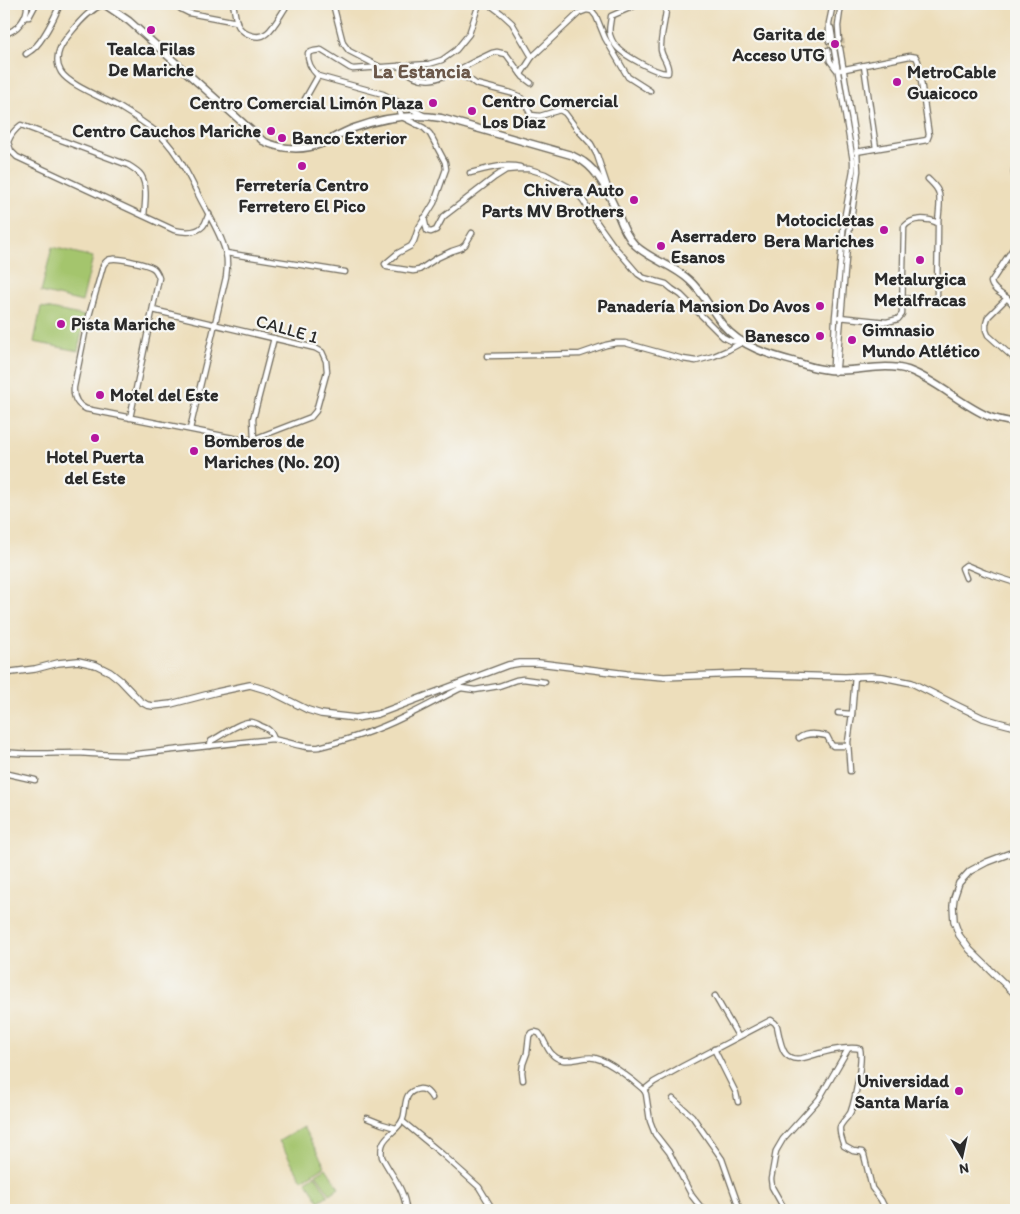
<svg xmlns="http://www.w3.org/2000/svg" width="1020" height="1214" font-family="Itim,sans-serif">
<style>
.green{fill:#a4c56d;stroke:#68784c}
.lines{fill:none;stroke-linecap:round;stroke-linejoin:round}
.street-tunnel{stroke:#c6ba9e;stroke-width:4.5;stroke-dasharray:4.5 2;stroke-linecap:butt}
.street-casing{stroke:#6f6a5d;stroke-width:7}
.secondary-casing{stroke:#6f6a5d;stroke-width:8}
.primary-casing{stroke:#6f6a5d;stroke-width:9}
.street{stroke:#fff;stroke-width:4.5}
.secondary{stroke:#fff;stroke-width:5.5}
.primary{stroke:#fff;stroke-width:6}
.poi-dot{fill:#b5179e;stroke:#f6f6f2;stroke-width:2}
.labels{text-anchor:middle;stroke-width:4.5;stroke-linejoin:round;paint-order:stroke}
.poi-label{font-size:18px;font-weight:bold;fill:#2b2b2b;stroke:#f6f6f2;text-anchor:end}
.street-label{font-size:18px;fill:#2b2b2b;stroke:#f6f6f2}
.quarter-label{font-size:20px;font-weight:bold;fill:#6b584a;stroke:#f6f6f2}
</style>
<rect width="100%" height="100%" fill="#f6f6f2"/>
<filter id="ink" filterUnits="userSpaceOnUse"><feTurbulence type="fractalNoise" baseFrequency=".02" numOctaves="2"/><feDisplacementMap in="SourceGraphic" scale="10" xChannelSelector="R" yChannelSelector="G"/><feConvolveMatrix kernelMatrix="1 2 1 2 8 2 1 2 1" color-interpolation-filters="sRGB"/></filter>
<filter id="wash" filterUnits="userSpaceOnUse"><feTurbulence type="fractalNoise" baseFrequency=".0096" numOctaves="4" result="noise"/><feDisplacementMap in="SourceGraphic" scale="20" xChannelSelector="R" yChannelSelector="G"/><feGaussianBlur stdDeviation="1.12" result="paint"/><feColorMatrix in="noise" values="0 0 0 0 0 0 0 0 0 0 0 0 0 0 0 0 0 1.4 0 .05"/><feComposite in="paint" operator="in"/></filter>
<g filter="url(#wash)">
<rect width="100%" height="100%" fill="#eddebb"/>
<g class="green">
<polygon points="52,247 93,257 82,302 41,292"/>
<polygon points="41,307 85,316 78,351 34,342"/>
<polygon points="303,1127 325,1166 302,1180 279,1141"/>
<polygon points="326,1168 339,1188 330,1194 316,1174"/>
<polygon points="315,1175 328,1195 319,1201 306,1181"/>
</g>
</g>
<g filter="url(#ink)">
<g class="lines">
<g class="street-tunnel">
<polyline points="842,39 843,48"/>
<polyline points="829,41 830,49"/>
</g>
<defs>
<g id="street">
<path d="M 103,4 C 90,10 81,20 72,31 C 62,43 52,56 61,72 C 70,86 104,98 119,107 C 131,114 143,122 154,130 C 177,148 189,177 202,202 C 211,219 222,236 226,254 C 228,262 227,269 226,277 L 190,429"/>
<polyline points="175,4 181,9 189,13 237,22"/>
<path d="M 233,4 C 235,11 235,21 239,27 C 245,35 259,40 267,33 C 274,28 282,12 288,4"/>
<polyline points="333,4 343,43 349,51 380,67"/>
<polyline points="489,4 501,13 512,23 532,57"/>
<path d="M 639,4 L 611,16 C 611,22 608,29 610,35 C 611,38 614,44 616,46 C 623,55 657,74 668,73 C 670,64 662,58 661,50 C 660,37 665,23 666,10 L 661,4 L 659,4"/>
<polyline points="24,17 29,17 36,4"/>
<polyline points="831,28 833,40"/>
<path d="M 4,34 C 17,31 28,18 27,4"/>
<polyline points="839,40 838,26 841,4"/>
<polyline points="829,41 829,23 833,4"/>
<polyline points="834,49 853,161 853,170 844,220 841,255 835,317 833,366 835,372"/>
<polyline points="828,50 830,61 836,69"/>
<path d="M 26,54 C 28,52 31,51 33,49 C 42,42 55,17 59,6 L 58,4"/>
<path d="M 399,66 C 422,86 435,81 460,69 C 471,63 481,58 492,53 L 497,52 L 506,54 L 523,77 L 531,83"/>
<polyline points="864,66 876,148"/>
<polyline points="840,70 910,56 916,57 918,61 929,135 927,140 856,152"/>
<polyline points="451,73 469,79 476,84 511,93 519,96 524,101 531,115 540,116 560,110 565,113 577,129 591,144 597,155 608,188"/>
<polyline points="521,74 532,57 579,13 587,10 592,11 596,16 605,38 628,77 650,91"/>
<polyline points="305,99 318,76"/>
<polyline points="397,102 402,117 424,128 430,134 445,162 446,169 434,203 418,229 414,241 411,246 398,253 385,264 387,267 413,271 419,270 437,258 452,251 461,248 465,245 472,233"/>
<path d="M 423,115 L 383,94 L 318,76 C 312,70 307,62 308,53 L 314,51 L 321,50 L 350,68 L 353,69 L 429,64 L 442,60 L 456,50 L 469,34 L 479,4"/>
<polyline points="1016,154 1014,172 1016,192"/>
<path d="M 470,173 C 486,169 504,163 520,167"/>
<path d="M 144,216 C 145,204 148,186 141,175 C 138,171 133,168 128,165 L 21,125 C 14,130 11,134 8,142 L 11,151 L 17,157 L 174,230 C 183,232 196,234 203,226 C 206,223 207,217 209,214"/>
<polyline points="424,218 427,231 431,232 436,230 443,217 495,177 506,170 518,169 529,169 545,174 569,187 577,193 583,200 596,221 613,245 638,274 644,278 666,284 672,289 681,295 723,337 731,341 741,342"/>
<polyline points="226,253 345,272"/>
<path d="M 902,298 L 928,301 L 936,298 L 937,295 C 937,272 938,248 938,225 C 938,215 941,204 939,194 C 938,188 932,183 928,179"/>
<path d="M 1007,298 C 1001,294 992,289 991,282 L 1016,244"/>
<polyline points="1016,308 1007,298 988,317 986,324 986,330 988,335 1016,360"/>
<path d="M 839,317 L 887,322 L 898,319 L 902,314 L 904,227 C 912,217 927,218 938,223"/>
<polyline points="487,356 580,354 606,345 616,343 625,343 683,359 696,361 714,356 728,350 741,343"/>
<polyline points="835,372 837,366 847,247 858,171 857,151 840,48"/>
<path d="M 130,418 L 159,278 C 158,275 156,270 153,268 C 147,264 119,258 112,259 C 108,259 105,262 103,266 L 87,323 L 74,387 C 73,397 77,405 86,409 L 233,438 L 244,440 L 254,439 L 311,417 L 316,411 L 327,371 L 326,361 L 322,352 L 315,348 L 153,310"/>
<polyline points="254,439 253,419 274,338"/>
<polyline points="966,578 962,568 966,565 985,573 1016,583"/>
<polyline points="459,686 461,688 475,690 499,686 516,680 523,679 545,682"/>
<polyline points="838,713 852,714"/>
<path d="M 799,738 C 807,732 818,734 827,736 L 831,744 L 833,746 L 848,746"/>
<path d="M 210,746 L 211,741 C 221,736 239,722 250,722 C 254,722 258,724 261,726 C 269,729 271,731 274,739"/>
<path d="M 4,752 C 28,755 53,753 78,753 C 94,754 111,755 128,755 L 272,739 C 288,741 302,749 319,747 C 347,740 376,731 402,718 C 422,709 441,698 461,688"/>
<polyline points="850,771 848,742 852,714 855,676"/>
<polyline points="4,773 35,780"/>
<polyline points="715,996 738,1036"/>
<polyline points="714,1049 736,1093 738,1102"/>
<path d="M 523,1080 L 522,1072 L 523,1064 L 527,1053 L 529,1036 L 531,1033 L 535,1032 L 539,1033 C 544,1039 546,1047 551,1053 C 564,1068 580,1055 595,1058 C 609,1061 634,1081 644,1090"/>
<path d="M 644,1090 L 654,1082 L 683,1066 L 771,1020 L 775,1023 L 777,1026 C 779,1034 780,1046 785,1053 C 794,1065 810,1055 821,1053 C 831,1050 852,1046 860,1049 C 863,1059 855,1100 851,1111 C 849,1117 842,1121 840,1127 C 839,1133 842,1140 844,1146 L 853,1151 L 862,1152 L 864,1155 L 872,1188 L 881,1200 L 886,1210"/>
<polyline points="644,1090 646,1094 650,1121 655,1134 669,1152 692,1196 703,1210"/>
<polyline points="673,1099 692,1116 722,1159 740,1210"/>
<polyline points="367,1118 382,1124 396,1128"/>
<polyline points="402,1121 442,1154 479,1187 493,1210"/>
<path d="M 406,1210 C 405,1189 391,1175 382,1157 C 378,1137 394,1135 402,1121 C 408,1111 400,1091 420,1089 C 426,1089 429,1093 432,1098"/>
<polyline points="785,1210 772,1187 771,1179 776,1151 783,1139 819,1099 848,1049"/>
</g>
<g id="secondary">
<polyline points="4,673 35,669 58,663 78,661 96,665 110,672 120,680 140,701 147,705 153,706 171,704 217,692 250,685 270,691 308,710 321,714 356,718 378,714 508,665 520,663 539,663 627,674 664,677 740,674 845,677 871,676 883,677 912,683 958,706 983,718 997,722 1016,727"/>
<polyline points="1016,851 987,862 970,871 959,883 954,898 953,906 954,921 959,935 970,950 1016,995"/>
</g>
<path id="primary" d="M 104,4 L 129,21 L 263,141 C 282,150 304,151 323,143 C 333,138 343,132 354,128 C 382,118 412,113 441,118 L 571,155 C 575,157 580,159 584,162 C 600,173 609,195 617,212 C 622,224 626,236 635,245 C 651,260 673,265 689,280 C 703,292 711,310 723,325 C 741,347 770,355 796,362 C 805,365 813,368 822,369 C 851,375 881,361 908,370 C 938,381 961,405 990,417 C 999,420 1007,421 1016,423"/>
</defs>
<use href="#street" class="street-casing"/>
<use href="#secondary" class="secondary-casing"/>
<use href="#primary" class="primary-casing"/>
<use href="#street" class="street"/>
<use href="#secondary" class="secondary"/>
<use href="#primary" class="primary"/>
</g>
</g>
<g class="poi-dot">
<circle cx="151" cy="30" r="5"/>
<circle cx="835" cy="44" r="5"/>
<circle cx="897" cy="82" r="5"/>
<circle cx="433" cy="103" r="5"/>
<circle cx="472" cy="111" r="5"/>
<circle cx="271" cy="131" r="5"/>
<circle cx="282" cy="138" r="5"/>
<circle cx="302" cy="166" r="5"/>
<circle cx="634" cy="200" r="5"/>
<circle cx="884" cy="230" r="5"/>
<circle cx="661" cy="246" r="5"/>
<circle cx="920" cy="260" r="5"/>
<circle cx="820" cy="306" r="5"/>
<circle cx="61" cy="324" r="5"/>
<circle cx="820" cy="336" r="5"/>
<circle cx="852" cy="340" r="5"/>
<circle cx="100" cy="395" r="5"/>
<circle cx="95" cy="438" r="5"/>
<circle cx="194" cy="451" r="5"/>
<circle cx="959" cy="1091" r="5"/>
</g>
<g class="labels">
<g class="poi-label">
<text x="825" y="40">Garita de<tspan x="825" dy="21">Acceso UTG</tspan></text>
<text x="151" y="55" text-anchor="middle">Tealca Filas<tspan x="151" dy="21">De Mariche</tspan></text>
<text x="907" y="78" text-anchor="start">MetroCable<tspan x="907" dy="21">Guaicoco</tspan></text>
<text x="482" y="107" text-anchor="start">Centro Comercial<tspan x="482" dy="21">Los Díaz</tspan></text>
<text x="423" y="109">Centro Comercial Limón Plaza</text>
<text x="261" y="137">Centro Cauchos Mariche</text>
<text x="292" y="144" text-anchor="start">Banco Exterior</text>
<text x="302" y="191" text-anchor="middle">Ferretería Centro<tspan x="302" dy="21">Ferretero El Pico</tspan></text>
<text x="624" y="196">Chivera Auto<tspan x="624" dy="21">Parts MV Brothers</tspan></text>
<text x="874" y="226">Motocicletas<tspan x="874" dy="21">Bera Mariches</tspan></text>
<text x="671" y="242" text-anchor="start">Aserradero<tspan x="671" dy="21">Esanos</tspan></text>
<text x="920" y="285" text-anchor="middle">Metalurgica<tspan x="920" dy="21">Metalfracas</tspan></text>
<text x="810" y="312">Panadería Mansion Do Avos</text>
<text x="71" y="330" text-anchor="start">Pista Mariche</text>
<text x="862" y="336" text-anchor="start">Gimnasio<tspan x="862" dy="21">Mundo Atlético</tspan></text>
<text x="810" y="342">Banesco</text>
<text x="110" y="401" text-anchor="start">Motel del Este</text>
<text x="204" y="447" text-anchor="start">Bomberos de<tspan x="204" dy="21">Mariches (No. 20)</tspan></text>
<text x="95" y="463" text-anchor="middle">Hotel Puerta<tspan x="95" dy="21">del Este</tspan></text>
<text x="949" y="1087">Universidad<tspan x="949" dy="21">Santa María</tspan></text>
</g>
<g class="street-label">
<text transform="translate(287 329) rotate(16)" y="6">CALLE 1</text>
</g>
<g class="quarter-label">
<text x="422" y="78">La Estancia</text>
</g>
</g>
<rect width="1020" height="1214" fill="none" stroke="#f6f6f2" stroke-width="20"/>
<g transform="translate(962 1156) rotate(171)" stroke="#f6f6f2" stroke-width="4" paint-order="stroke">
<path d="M0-4L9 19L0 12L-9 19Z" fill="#2b2b2b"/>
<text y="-8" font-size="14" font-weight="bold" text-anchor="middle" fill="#2b2b2b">N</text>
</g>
</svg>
